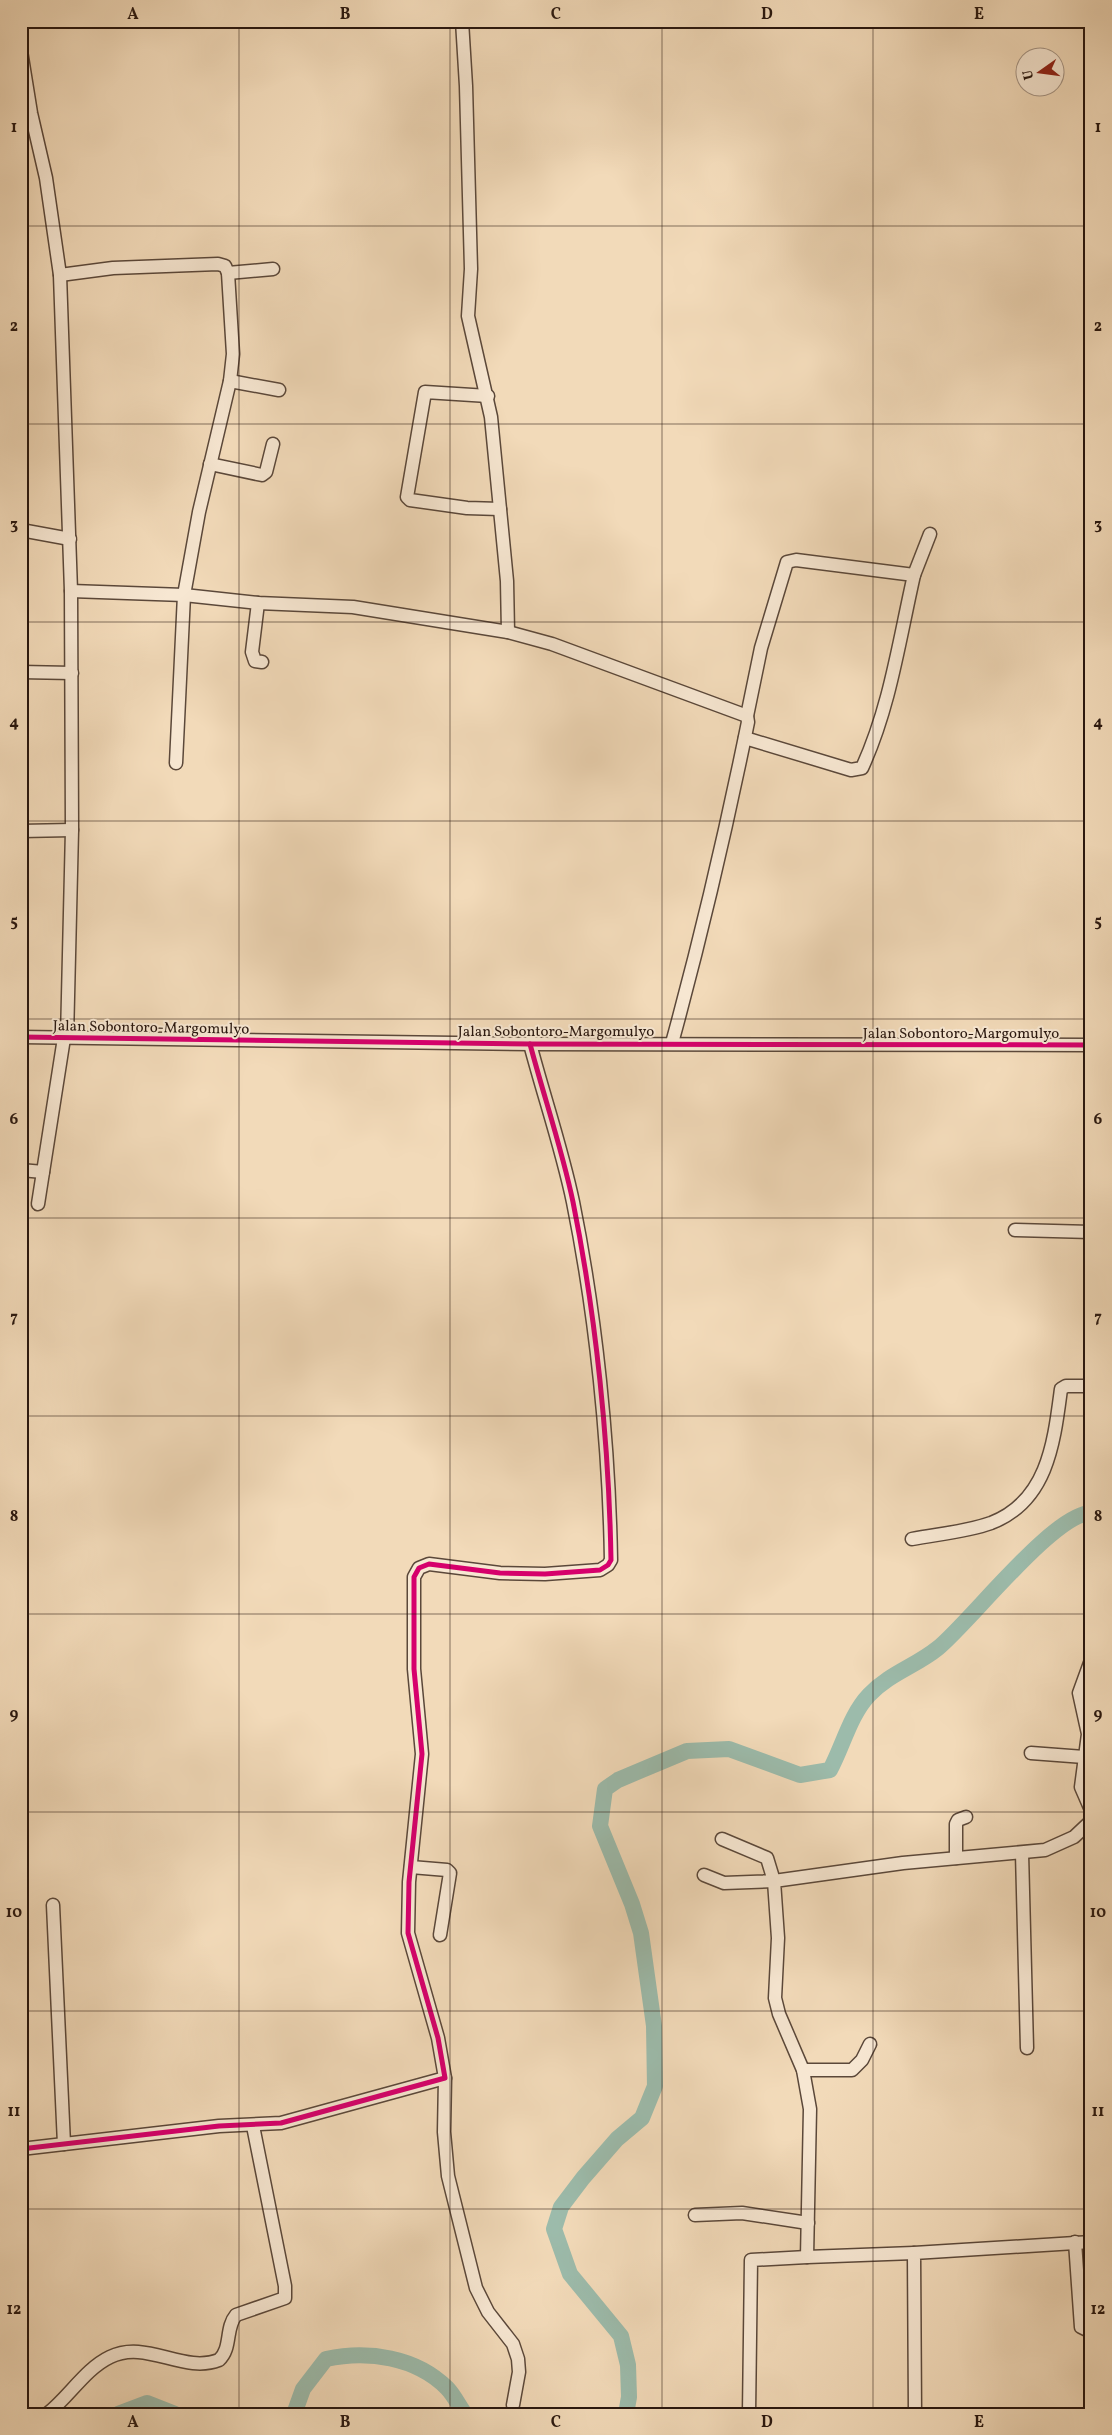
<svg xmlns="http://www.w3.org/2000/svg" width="1112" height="2435" font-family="Vollkorn,serif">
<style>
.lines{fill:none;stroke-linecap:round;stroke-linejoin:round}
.river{stroke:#9cbbab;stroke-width:16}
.minor-casing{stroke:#5b483a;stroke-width:15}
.minor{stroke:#f7e7d2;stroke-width:12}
.cycleway-casing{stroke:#f7e7d2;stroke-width:8}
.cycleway{stroke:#d6006c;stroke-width:5}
.grid{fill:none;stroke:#29170f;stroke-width:1;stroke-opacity:0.55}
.labels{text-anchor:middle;stroke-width:4;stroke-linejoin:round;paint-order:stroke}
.street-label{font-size:15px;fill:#29170f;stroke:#f7e7d2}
.neatline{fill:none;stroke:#29170f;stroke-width:2}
.grid-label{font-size:16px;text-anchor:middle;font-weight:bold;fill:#29170f}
</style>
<rect width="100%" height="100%" fill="#f2dab9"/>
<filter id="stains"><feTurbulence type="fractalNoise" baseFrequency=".004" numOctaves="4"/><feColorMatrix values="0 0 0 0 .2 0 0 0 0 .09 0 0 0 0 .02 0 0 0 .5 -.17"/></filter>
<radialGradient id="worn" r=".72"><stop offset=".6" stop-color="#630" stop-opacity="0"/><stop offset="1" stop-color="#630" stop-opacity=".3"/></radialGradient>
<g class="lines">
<g class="river">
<polyline points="118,2414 147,2403 175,2414"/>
<path d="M 294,2414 L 303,2389 L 326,2359 C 368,2350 416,2357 447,2388 C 454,2395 459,2406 465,2414"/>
<path d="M 626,2414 L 629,2397 L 628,2365 L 621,2336 L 570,2274 L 554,2229 L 561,2207 L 583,2178 L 617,2139 L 642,2118 L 655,2086 L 654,2026 L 641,1933 L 632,1904 L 600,1826 L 605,1789 L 618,1780 L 687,1751 L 729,1749 L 800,1775 L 830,1770 C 843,1746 850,1715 869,1695 C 890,1673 916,1666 938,1648 C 970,1622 1054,1513 1091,1513"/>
</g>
<defs>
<g id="minor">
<polyline points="462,21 466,86 471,269 468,316 491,417 507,581 508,632"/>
<polyline points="21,51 31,113 46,178 60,275 71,591 72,830 67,1038"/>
<polyline points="228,273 273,269"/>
<polyline points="60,275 113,268 218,264 225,266 228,273 233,354 230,381 199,512 184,595 176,763"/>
<polyline points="230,381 279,390"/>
<polyline points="488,396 425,392 407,497 410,500 467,508 500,509"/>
<polyline points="210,464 262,475 266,472 273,444"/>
<polyline points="21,530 70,539"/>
<polyline points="914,575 930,534"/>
<path d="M 71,591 L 184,595 L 258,603 L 353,607 L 508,632 L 552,644 L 747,716 L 748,722 C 726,830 701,937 672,1043"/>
<polyline points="258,603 252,652 255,661 262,662"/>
<polyline points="21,672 72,673"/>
<path d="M 745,738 L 851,770 L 862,768 C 890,707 899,641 914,575 L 796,560 L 787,562 L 761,648 L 747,716"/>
<polyline points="21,831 72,830"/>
<polyline points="21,1037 530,1044 1091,1045"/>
<polyline points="21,1170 43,1172"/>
<polyline points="38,1204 64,1038"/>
<polyline points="1015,1230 1091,1232"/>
<path d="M 912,1539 C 938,1534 966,1532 991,1523 C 1048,1501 1054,1442 1061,1389 L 1066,1386 L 1091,1386"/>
<polyline points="1091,1660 1079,1693 1088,1734 1081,1787 1091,1810"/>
<polyline points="1031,1753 1084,1757"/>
<polyline points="1022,1853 1027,2048"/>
<polyline points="956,1858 956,1824 958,1820 966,1817"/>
<polyline points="411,1867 447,1870 450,1873 440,1935"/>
<polyline points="704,1875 724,1883 774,1881 767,1858 722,1839"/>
<polyline points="53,1905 64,2144"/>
<polyline points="803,2070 852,2070 862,2060 870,2044"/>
<polyline points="445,2078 444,2132 448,2176 476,2288 488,2312 513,2344 518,2359 519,2372 513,2405"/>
<path d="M 21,2149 L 219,2126 L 281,2123 L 445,2078 L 438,2038 L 408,1933 L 409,1882 L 422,1754 L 414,1669 L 414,1577 L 419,1568 L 429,1564 L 500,1573 L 545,1574 L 600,1570 L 608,1565 L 611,1560 C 609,1443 596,1316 573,1202 C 562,1149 544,1097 530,1044"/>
<polyline points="695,2215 742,2213 808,2223"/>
<polyline points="1075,2242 1081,2327 1091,2332"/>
<polyline points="914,2253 807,2257 810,2109 803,2070 779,2014 775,1998 778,1938 774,1881 903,1863 1045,1850 1074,1837 1091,1821"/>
<path d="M 47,2414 C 69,2397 85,2369 110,2357 C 146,2339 183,2374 219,2360 C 232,2348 225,2328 236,2315 L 285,2298 L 285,2286 L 253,2126"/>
<polyline points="749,2414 751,2260 807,2257"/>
<polyline points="915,2414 914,2253 1091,2242"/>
</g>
</defs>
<use href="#minor" class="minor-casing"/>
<use href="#minor" class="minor"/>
<defs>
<g id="cycleway">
<polyline points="21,1037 530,1044 1091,1045"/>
<path d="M 21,2149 L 219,2126 L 281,2123 L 445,2078 L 438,2038 L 408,1933 L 409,1882 L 422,1754 L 414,1669 L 414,1577 L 419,1568 L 429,1564 L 500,1573 L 545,1574 L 600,1570 L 608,1565 L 611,1560 C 609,1443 596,1316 573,1202 C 562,1149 544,1097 530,1044"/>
</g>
</defs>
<use href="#cycleway" class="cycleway-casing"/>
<use href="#cycleway" class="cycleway"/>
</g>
<path class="grid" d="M 239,21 L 239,2414M 450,21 L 450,2414M 662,21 L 662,2414M 873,21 L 873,2414M 21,226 L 1091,226M 21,424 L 1091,424M 21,622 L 1091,622M 21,821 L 1091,821M 21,1019 L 1091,1019M 21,1218 L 1091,1218M 21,1416 L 1091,1416M 21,1614 L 1091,1614M 21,1812 L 1091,1812M 21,2011 L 1091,2011M 21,2209 L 1091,2209"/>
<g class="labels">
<g class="street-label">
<text transform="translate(151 1027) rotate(1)" y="5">Jalan Sobontoro-Margomulyo</text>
<text x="556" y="1036">Jalan Sobontoro-Margomulyo</text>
<text x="961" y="1038">Jalan Sobontoro-Margomulyo</text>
</g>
</g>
<rect width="1112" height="2435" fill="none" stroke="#f2dab9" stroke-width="55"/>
<g transform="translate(1040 72) rotate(256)"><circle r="24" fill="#f7e7d2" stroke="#a59484"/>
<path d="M0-4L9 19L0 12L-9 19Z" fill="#8f2418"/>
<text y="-8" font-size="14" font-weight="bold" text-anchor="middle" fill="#29170f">U</text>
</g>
<rect x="28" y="28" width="1056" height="2380" class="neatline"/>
<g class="grid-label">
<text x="133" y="19">A</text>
<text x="345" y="19">B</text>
<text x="556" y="19">C</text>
<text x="767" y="19">D</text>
<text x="979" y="19">E</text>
<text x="14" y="132">1</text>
<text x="1098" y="132">1</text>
<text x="14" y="331">2</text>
<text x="1098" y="331">2</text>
<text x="14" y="529">3</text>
<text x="1098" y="529">3</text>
<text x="14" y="727">4</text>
<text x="1098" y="727">4</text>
<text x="14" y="926">5</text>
<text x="1098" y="926">5</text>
<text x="14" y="1124">6</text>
<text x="1098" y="1124">6</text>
<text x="14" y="1322">7</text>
<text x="1098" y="1322">7</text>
<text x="14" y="1521">8</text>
<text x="1098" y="1521">8</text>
<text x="14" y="1719">9</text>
<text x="1098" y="1719">9</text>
<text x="14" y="1917">10</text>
<text x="1098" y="1917">10</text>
<text x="14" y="2116">11</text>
<text x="1098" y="2116">11</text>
<text x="14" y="2314">12</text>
<text x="1098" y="2314">12</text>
<text x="133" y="2427">A</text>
<text x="345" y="2427">B</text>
<text x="556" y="2427">C</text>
<text x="767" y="2427">D</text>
<text x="979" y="2427">E</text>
</g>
<rect width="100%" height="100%" filter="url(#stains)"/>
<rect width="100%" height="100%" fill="url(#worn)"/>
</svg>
